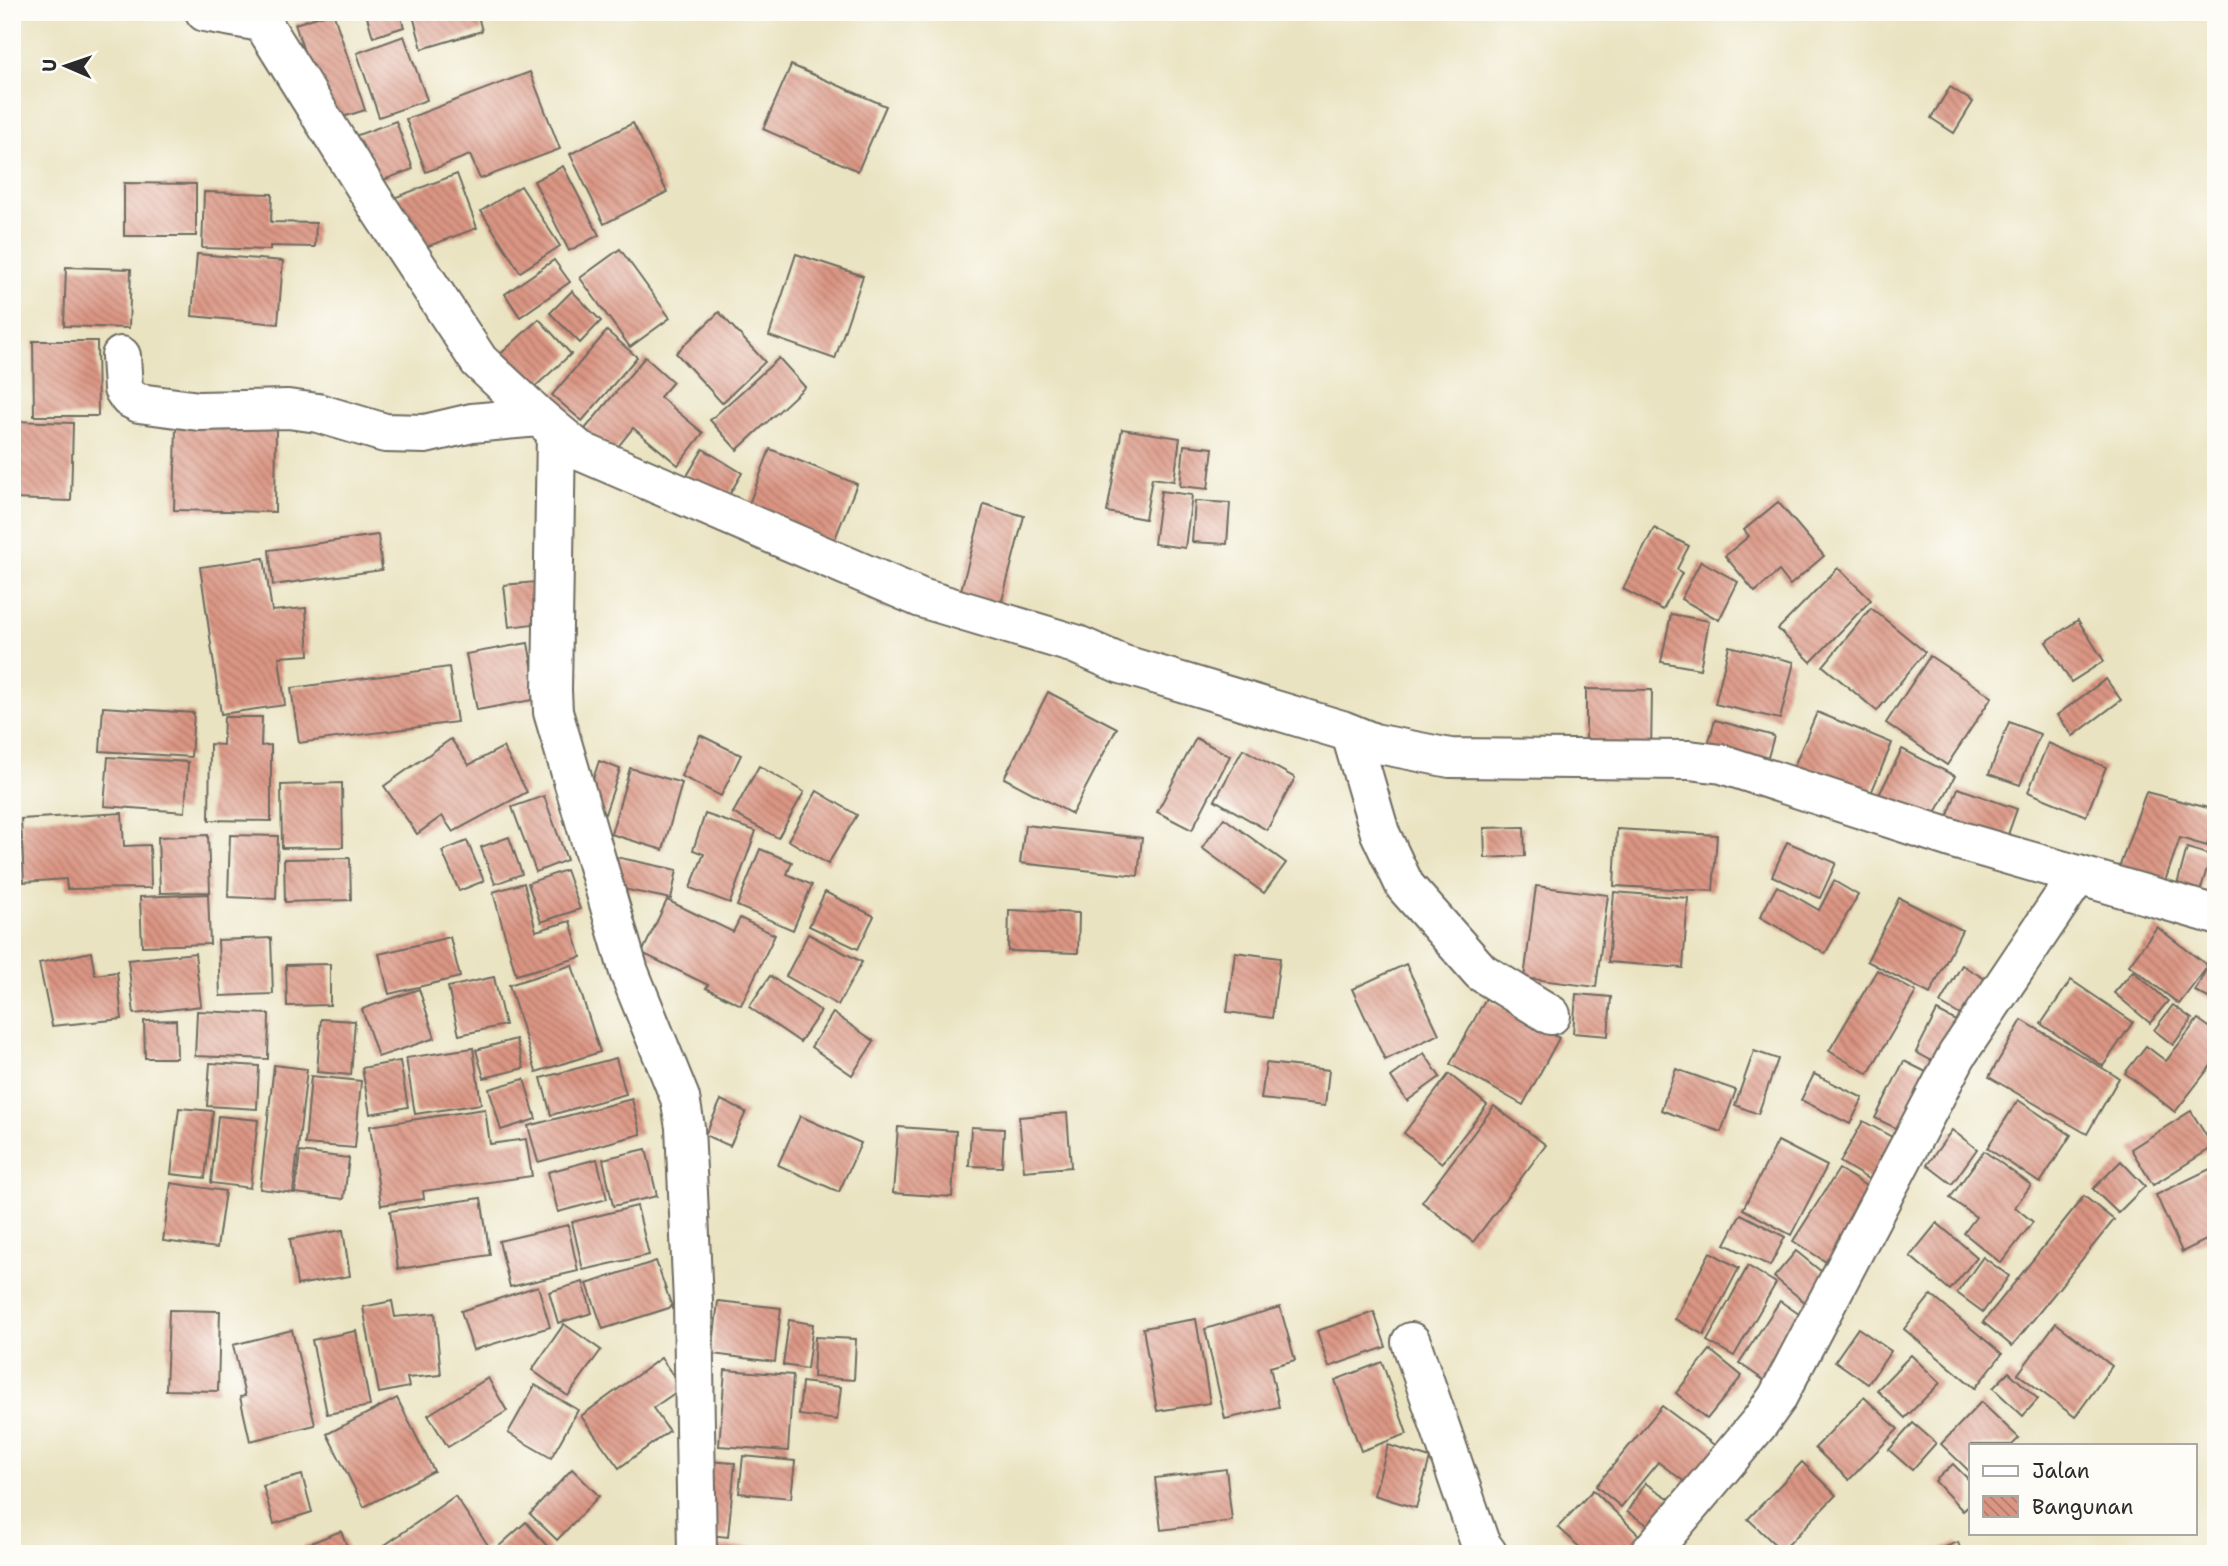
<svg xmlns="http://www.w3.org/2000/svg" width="2228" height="1566" font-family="'Shantell Sans',sans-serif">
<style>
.building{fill:url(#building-back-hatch)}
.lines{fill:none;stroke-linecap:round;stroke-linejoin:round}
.minor-casing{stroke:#6e6b60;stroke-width:42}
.minor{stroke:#fff;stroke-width:38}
</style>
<defs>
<pattern id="building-back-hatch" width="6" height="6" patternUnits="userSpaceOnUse" patternTransform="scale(1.75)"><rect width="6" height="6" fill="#db9583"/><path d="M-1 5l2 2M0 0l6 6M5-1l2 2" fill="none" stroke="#b27a6b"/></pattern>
</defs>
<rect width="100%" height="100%" fill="#fdfcf7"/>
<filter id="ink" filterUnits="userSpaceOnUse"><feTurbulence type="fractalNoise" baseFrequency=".0143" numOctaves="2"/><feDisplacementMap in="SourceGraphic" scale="14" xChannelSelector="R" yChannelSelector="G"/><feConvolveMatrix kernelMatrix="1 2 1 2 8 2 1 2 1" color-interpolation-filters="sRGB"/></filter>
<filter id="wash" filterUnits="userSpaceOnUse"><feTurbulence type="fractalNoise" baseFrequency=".00686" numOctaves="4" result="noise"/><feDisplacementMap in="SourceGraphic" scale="28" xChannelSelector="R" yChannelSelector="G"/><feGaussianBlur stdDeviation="1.57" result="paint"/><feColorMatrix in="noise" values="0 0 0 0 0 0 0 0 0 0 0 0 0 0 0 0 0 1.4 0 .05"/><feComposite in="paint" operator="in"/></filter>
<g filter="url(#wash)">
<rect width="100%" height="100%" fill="#eae3c1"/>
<g id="blocks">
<g class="building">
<polygon points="333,12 365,110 327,122 295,24"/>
<polygon points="382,12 399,12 404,27 373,37 367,17"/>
<polygon points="412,12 477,12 482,31 422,49"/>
<polygon points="404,36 427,100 379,117 357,53"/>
<polygon points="791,65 886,106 858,171 763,129"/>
<polygon points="530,72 560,149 480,179 470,155 426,172 406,119"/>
<polygon points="1950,87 1973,102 1954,133 1931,118"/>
<polygon points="396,121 413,169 370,185 352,137"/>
<polygon points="633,123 667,192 604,224 570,154"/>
<polygon points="563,166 599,235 569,251 534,181"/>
<polygon points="457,174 477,228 410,253 391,199"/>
<polygon points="124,183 196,184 196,236 124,236"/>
<polygon points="521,186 560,246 520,272 481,211"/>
<polygon points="204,192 272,194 271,222 316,223 315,247 270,246 270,250 202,248"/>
<polygon points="620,249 670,318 630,347 580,278"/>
<polygon points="197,254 283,261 278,324 192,316"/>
<polygon points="796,254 863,276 835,359 769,336"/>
<polygon points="554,260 570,282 520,317 505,294"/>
<polygon points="66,267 131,269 129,328 64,326"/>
<polygon points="572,291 601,321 580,343 550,313"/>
<polygon points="719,312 765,362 722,403 676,353"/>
<polygon points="539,319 571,354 528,393 496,358"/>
<polygon points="607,331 637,357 582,421 552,395"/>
<polygon points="33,341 97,341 98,416 34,416"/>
<polygon points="645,357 673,382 660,397 703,433 678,465 633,428 613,453 585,429"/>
<polygon points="779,358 805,387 737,450 710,420"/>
<polygon points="12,421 73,423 71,501 12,499"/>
<polygon points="176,425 276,427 275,512 174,510"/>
<polygon points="1122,429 1180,438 1174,481 1152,478 1145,519 1107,512"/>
<polygon points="1184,445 1213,448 1208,489 1180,486"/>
<polygon points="703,449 742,473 721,509 681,486"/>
<polygon points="770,449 857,484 830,551 744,517"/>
<polygon points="1161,491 1192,495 1185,548 1154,544"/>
<polygon points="1195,501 1230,503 1227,544 1192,542"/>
<polygon points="1778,502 1824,556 1790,585 1779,571 1755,592 1725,556 1749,536 1744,530"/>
<polygon points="984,504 1024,516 999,612 958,601"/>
<polygon points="1654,528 1689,546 1677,569 1682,573 1663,610 1623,589"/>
<polygon points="378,535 382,570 273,585 269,550"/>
<polygon points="264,558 272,611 306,608 309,655 279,657 285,705 221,714 200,567"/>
<polygon points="1701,561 1738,582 1719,620 1681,599"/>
<polygon points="1838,568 1871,600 1811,662 1778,629"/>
<polygon points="536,582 541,623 509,627 504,585"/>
<polygon points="1871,608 1925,652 1877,711 1823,666"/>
<polygon points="1671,614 1709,621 1700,669 1661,662"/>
<polygon points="2078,620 2104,661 2071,682 2046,642"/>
<polygon points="528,643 538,699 477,710 466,654"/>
<polygon points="1729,646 1794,662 1780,719 1715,704"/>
<polygon points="1930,656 1992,697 1947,765 1886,723"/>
<polygon points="449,667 457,722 299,743 291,688"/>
<polygon points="2106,679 2121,700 2073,736 2057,715"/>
<polygon points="1586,689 1652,690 1651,753 1586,752"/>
<polygon points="1048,692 1117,728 1072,814 1004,778"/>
<polygon points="103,707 194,713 191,757 100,751"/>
<polygon points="1817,712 1892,743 1867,803 1792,771"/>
<polygon points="224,717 262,717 261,746 271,745 271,821 209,820 210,744 223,745"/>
<polygon points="1715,720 1774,736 1765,768 1706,752"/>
<polygon points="2009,722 2040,734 2020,785 1989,774"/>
<polygon points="700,735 741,755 721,796 681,776"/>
<polygon points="1196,738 1230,756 1192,830 1157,812"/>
<polygon points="451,739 469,765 503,747 527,792 453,832 442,816 417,834 384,786"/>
<polygon points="2048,743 2106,767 2086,816 2028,792"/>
<polygon points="1243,749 1295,778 1267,830 1215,800"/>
<polygon points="1902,749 1955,776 1932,821 1879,795"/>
<polygon points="108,757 188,762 185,812 104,806"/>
<polygon points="599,761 620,769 605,814 584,807"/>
<polygon points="759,766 804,792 778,838 733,813"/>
<polygon points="630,768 682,783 663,850 611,834"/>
<polygon points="342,783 343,847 282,848 281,785"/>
<polygon points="1958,788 2017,809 2005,843 1946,821"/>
<polygon points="817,791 857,815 828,864 788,840"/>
<polygon points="2146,792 2216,810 2207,846 2180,838 2163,887 2118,871"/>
<polygon points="544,796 567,860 536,872 512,807"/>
<polygon points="122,813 124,846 150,845 151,888 67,889 66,879 24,882 21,819"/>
<polygon points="705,814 756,831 730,903 690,888 704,854 693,850"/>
<polygon points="1224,818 1286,863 1264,893 1202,848"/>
<polygon points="1025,825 1142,838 1138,876 1020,863"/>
<polygon points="1524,827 1525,856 1485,858 1484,828"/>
<polygon points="1617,829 1717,835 1713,891 1614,886"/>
<polygon points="208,835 210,892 160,893 158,837"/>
<polygon points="230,835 278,836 276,899 228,897"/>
<polygon points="509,837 522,874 495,884 481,847"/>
<polygon points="467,841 484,881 459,891 442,851"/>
<polygon points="1787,842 1836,863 1820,898 1772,876"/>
<polygon points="2187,848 2211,855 2197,902 2174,896"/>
<polygon points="760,849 792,862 787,874 812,885 793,930 737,906"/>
<polygon points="616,857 677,870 671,899 609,886"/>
<polygon points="350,858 351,900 285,902 284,859"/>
<polygon points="566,870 580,909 541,922 528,883"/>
<polygon points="1834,881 1858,895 1825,954 1760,917 1777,886 1819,910"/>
<polygon points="524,883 536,931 570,921 581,957 516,975 493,892"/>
<polygon points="1536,886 1608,895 1596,987 1524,978"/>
<polygon points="825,892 874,916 858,949 809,926"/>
<polygon points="1614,892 1688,898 1683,968 1608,962"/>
<polygon points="208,894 210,944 142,946 140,897"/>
<polygon points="1899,898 1962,930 1930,994 1867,961"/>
<polygon points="667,900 733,932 740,918 775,935 741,1005 706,988 708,985 642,953"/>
<polygon points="1009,910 1079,913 1078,953 1008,951"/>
<polygon points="2157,927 2208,966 2179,1004 2129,965"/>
<polygon points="808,934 862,962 838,1005 786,976"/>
<polygon points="450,937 460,977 389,994 379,954"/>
<polygon points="271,938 273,994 220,996 218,940"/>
<polygon points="2216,950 2216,1002 2195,991"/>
<polygon points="91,952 95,975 117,972 122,1019 52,1026 39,963"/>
<polygon points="1235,952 1280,958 1272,1018 1227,1012"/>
<polygon points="195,953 201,1006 134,1014 128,960"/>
<polygon points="330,964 330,1005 287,1006 286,965"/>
<polygon points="1406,964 1439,1034 1385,1060 1352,989"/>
<polygon points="572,965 600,1052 536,1072 509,985"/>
<polygon points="1962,965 1995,985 1972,1022 1940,1003"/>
<polygon points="1877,970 1916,992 1868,1074 1829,1051"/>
<polygon points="2133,971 2168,1001 2150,1023 2114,993"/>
<polygon points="770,976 821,1011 800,1042 749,1007"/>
<polygon points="494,977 505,1025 459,1035 448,987"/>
<polygon points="2071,980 2133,1022 2103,1066 2041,1024"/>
<polygon points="419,989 435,1038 378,1057 362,1009"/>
<polygon points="1576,994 1611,997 1608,1036 1573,1033"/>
<polygon points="1486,998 1559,1038 1523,1105 1450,1064"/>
<polygon points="2173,1005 2192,1019 2173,1045 2154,1030"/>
<polygon points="197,1011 269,1014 268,1059 195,1056"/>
<polygon points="1937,1011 1964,1025 1943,1067 1916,1052"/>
<polygon points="833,1013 874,1041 852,1075 811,1047"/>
<polygon points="321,1019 355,1021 351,1075 317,1072"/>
<polygon points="2198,1019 2216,1032 2216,1059 2175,1112 2125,1073 2146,1046 2166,1061"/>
<polygon points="176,1020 177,1058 145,1058 144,1021"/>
<polygon points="2022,1020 2119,1078 2087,1134 1989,1077"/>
<polygon points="516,1039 524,1068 484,1078 476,1050"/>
<polygon points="473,1048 481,1104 415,1114 406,1058"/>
<polygon points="1754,1051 1778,1059 1758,1114 1735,1105"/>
<polygon points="1424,1053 1440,1077 1407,1101 1391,1077"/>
<polygon points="616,1058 626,1094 551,1115 541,1078"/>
<polygon points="400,1061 408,1107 370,1114 362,1068"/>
<polygon points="1904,1061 1938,1078 1908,1134 1875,1118"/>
<polygon points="210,1063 259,1066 257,1109 207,1106"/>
<polygon points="1266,1063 1329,1070 1325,1106 1261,1099"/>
<polygon points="274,1065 307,1069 293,1193 260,1189"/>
<polygon points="1676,1069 1736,1090 1721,1132 1661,1110"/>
<polygon points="1449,1074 1487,1105 1442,1163 1404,1133"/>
<polygon points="1814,1074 1863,1098 1850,1124 1801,1100"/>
<polygon points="311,1076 361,1081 355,1148 305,1144"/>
<polygon points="524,1079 536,1119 501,1130 489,1089"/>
<polygon points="632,1099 641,1134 538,1162 528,1126"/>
<polygon points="721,1100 746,1112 730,1146 705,1135"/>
<polygon points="2018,1100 2071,1135 2040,1183 1987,1148"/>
<polygon points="1494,1106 1546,1145 1473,1242 1422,1202"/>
<polygon points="179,1108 213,1111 205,1178 171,1174"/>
<polygon points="485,1109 490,1144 526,1139 532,1176 423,1191 424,1199 381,1205 370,1126"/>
<polygon points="2191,1111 2213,1147 2153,1185 2131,1149"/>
<polygon points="1067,1113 1071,1167 1024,1171 1019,1117"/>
<polygon points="218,1116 258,1120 250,1188 211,1183"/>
<polygon points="800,1116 861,1143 839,1192 778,1165"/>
<polygon points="1863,1121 1899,1141 1875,1183 1840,1162"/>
<polygon points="898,1127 956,1131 952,1197 893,1193"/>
<polygon points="971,1127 1004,1129 1002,1167 969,1166"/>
<polygon points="1952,1130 1977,1149 1952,1184 1927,1165"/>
<polygon points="1778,1141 1827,1166 1791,1235 1743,1209"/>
<polygon points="646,1149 657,1196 613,1206 603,1159"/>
<polygon points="1984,1151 2031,1185 2015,1207 2033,1222 2001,1263 1964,1233 1976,1217 1950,1198"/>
<polygon points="300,1152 349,1158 344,1199 295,1193"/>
<polygon points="597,1159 607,1199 558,1212 548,1172"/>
<polygon points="2121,1161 2145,1186 2118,1213 2093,1189"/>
<polygon points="2216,1166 2216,1251 2210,1238 2182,1252 2156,1195"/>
<polygon points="1839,1169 1876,1192 1831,1265 1793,1241"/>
<polygon points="171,1183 225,1191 217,1248 163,1241"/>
<polygon points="2084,1196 2114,1220 2012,1346 1983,1322"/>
<polygon points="481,1198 490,1255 398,1269 390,1211"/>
<polygon points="637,1206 649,1255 583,1270 572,1222"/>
<polygon points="1741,1214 1785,1237 1770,1266 1725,1244"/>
<polygon points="1937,1223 1977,1257 1950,1290 1910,1256"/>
<polygon points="568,1225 578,1271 510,1287 499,1241"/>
<polygon points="343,1230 350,1276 297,1285 290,1239"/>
<polygon points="1796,1251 1833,1281 1812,1308 1774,1277"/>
<polygon points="1710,1252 1739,1268 1704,1335 1675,1319"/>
<polygon points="1983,1257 2009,1276 1983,1312 1957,1293"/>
<polygon points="656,1261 672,1307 603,1329 587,1284"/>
<polygon points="1748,1266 1776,1283 1734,1356 1707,1341"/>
<polygon points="583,1282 592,1313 558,1323 549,1292"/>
<polygon points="538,1286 550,1327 473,1350 461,1311"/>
<polygon points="1931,1295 2002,1354 1975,1388 1904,1329"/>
<polygon points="392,1301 395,1317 435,1313 441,1375 407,1378 409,1387 379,1393 363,1307"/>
<polygon points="718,1301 781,1308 775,1362 712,1354"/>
<polygon points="1780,1301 1809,1321 1768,1383 1739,1363"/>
<polygon points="1280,1307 1295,1360 1270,1367 1279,1407 1225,1419 1205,1329"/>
<polygon points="169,1310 220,1311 218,1391 166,1390"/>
<polygon points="1374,1312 1386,1347 1329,1367 1317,1331"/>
<polygon points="1196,1319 1210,1403 1157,1411 1143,1328"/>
<polygon points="789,1320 813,1324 807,1369 783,1365"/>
<polygon points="2056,1323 2112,1366 2075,1417 2018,1374"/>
<polygon points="564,1324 601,1350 568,1396 532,1370"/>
<polygon points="1858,1328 1891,1351 1868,1384 1835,1361"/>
<polygon points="292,1330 315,1425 250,1441 240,1397 245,1396 233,1345"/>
<polygon points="356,1331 370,1406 327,1414 312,1340"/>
<polygon points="815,1337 856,1339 854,1380 813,1377"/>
<polygon points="1710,1350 1742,1376 1707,1419 1676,1393"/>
<polygon points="1911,1355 1940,1383 1905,1418 1877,1390"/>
<polygon points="661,1358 682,1388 653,1408 669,1431 619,1468 581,1416"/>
<polygon points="1382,1362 1407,1434 1361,1451 1335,1380"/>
<polygon points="725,1370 793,1375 788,1451 719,1446"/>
<polygon points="2009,1372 2038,1399 2023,1416 1993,1388"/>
<polygon points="488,1378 507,1411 448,1447 428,1415"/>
<polygon points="802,1382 841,1387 837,1420 799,1415"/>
<polygon points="535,1385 578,1410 551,1458 508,1433"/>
<polygon points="1864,1397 1898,1429 1849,1480 1815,1448"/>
<polygon points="397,1398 434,1471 364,1507 327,1434"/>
<polygon points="1981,1402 2019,1438 2012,1445 1971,1445 1971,1473 1941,1444"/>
<polygon points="1662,1406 1721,1450 1693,1488 1658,1462 1621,1507 1596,1486"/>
<polygon points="1913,1423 1936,1443 1912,1470 1889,1450"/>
<polygon points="1388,1445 1430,1458 1416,1508 1374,1495"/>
<polygon points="743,1456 795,1461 791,1498 739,1493"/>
<polygon points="707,1461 735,1463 728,1537 700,1534"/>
<polygon points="1802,1462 1836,1495 1782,1551 1748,1519"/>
<polygon points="1953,1464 1971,1482 1971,1504 1963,1511 1935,1481"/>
<polygon points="572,1469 599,1496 557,1540 530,1514"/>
<polygon points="1226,1469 1232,1521 1161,1530 1155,1478"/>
<polygon points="302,1475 312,1512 274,1524 263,1486"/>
<polygon points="1645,1483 1673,1501 1655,1529 1627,1512"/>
<polygon points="1593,1490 1644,1540 1631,1554 1587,1554 1558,1527"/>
<polygon points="455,1496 488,1545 476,1554 372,1554"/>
<polygon points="526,1522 554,1554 503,1554 497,1548"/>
<polygon points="341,1531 350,1554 306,1554 303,1546"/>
<polygon points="1958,1542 1962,1554 1928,1554"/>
<polygon points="708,1546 773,1548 773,1554 708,1554"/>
</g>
</g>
</g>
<g filter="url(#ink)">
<use href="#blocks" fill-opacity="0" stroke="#6e6b60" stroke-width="2"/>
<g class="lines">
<defs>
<g id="minor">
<polyline points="205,12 261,22"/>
<polyline points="256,12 374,201 479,361 539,417 580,451 921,598 1075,644 1121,664 1342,730 1374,743 1450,758 1689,760 1722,764 1957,840 2216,915"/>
<polyline points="121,356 123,389 129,398 139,403 199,411 288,409 318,413 385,433 425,434 472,423 539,417"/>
<polyline points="556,432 552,690 553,712 629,972 680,1098 685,1127 693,1302 697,1554"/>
<polyline points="1351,734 1380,833 1405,886 1481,972 1551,1015"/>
<polyline points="1411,1342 1480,1543 1488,1554"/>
<polyline points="1649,1554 1760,1422 1777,1398 1957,1055 2078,875"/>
</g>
</defs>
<use href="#minor" class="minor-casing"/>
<use href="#minor" class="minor"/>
</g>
</g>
<rect width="2228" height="1566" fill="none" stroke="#fdfcf7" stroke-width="42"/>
<rect x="1969" y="1444" width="228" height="91" fill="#fdfcf7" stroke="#a9a8a5" stroke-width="2"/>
<rect x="1983" y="1466" width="35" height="10" fill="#ffffff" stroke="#a9a8a5" stroke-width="2"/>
<text x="2032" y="1478" font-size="21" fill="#2b2b2b">Jalan</text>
<rect x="1983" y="1496" width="35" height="21" fill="url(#building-back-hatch)" stroke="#a9a8a5" stroke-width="2"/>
<text x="2032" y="1514" font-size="21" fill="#2b2b2b">Bangunan</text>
<g transform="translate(66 66) rotate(272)" stroke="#fdfcf7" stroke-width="5" paint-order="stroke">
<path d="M0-5L12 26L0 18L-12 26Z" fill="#2b2b2b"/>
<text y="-10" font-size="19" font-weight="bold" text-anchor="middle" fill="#2b2b2b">U</text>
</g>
</svg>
